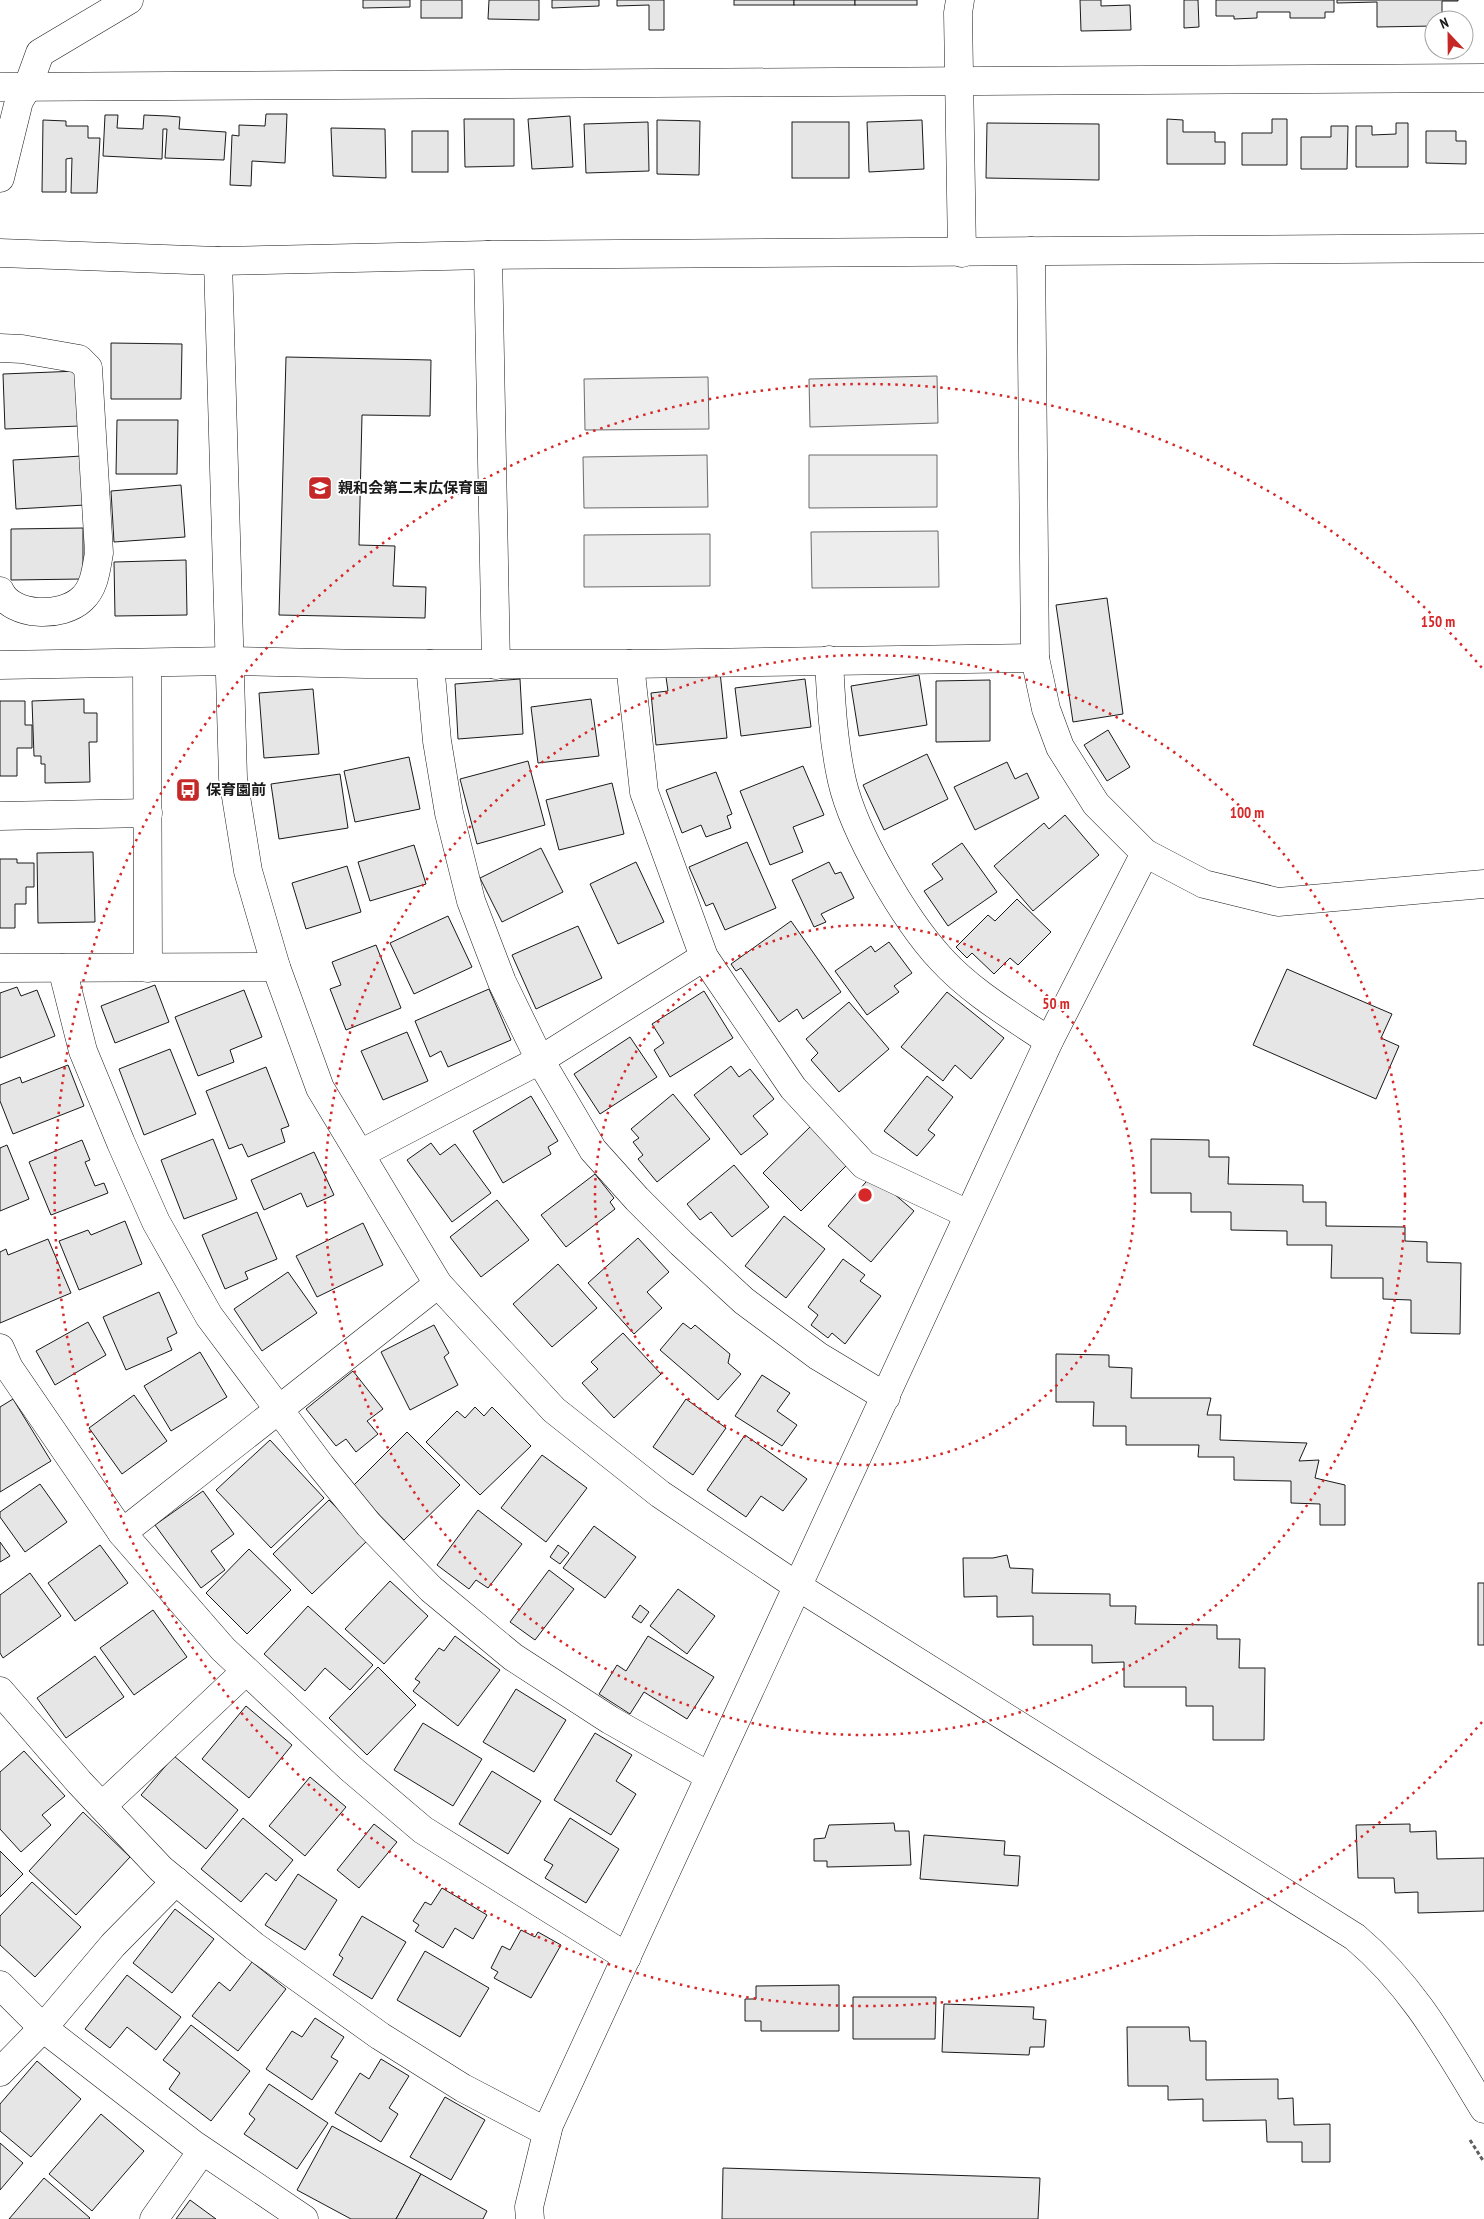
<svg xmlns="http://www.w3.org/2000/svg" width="1484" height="2219" font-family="'PT Sans Narrow','Noto Sans JP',sans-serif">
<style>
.built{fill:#ededed;stroke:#6a6a6a}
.building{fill:#e6e6e6;stroke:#1a1a1a}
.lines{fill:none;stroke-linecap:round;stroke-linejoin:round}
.minor-casing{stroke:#1a1a1a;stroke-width:29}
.path{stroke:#5f5f5f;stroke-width:3;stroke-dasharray:4 2.5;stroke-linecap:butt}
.minor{stroke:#fff;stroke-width:28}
.ring{fill:none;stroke:#d62828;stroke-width:2.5;stroke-dasharray:2.5 5}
.labels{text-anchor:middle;stroke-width:4;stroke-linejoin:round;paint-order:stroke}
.poi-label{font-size:15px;font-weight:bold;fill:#1a1a1a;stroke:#fff;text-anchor:start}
.centre{fill:#d62828;stroke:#fff;stroke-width:2.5}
.ring-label{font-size:15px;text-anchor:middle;font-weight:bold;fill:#d62828;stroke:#fff;stroke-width:4;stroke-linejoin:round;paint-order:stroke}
</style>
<rect width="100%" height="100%" fill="#fff"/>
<g class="built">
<polygon points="937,376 938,423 810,427 809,379"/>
<polygon points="708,377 709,429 585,430 584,379"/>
<polygon points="707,455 708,507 584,508 583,457"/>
<polygon points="809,455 937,455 937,507 809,508"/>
<polygon points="938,531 939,587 812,588 811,532"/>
<polygon points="710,534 710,586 584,587 584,535"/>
</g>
<g class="building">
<polygon points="363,0 410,0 410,7 363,8"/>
<rect x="421" y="0" width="41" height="18"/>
<polygon points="489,0 539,0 539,20 488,19"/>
<polygon points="552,0 599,0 599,6 552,8"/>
<polygon points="617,0 664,0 664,30 649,30 649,5 617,6"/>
<rect x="734" y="0" width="60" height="5"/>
<rect x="794" y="0" width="61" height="5"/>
<rect x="855" y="0" width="62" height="5"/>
<polygon points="1080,0 1101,0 1101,6 1130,5 1131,30 1081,31"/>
<polygon points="1184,0 1198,0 1199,27 1184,28"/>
<polygon points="1216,0 1334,0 1334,12 1325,12 1325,18 1290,18 1290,12 1257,12 1257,18 1234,19 1234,16 1216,16"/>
<polygon points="1337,0 1458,0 1458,1 1442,1 1442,20 1434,20 1434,26 1377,27 1377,2 1337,3"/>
<polygon points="266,114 287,114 285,163 252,161 251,186 230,185 232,135 239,136 239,125 265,126"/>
<polygon points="105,115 118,115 117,128 143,129 144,115 168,116 180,117 179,129 226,132 224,160 165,158 167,129 163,129 162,159 103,156"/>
<polygon points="570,116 573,167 532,169 528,119"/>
<polygon points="464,119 514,119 514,166 465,167"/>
<polygon points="1167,119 1183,120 1183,132 1215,132 1215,142 1225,142 1225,164 1167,164"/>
<polygon points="1272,119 1287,119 1287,165 1242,165 1242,133 1272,133"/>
<polygon points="43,120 66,121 66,126 88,126 88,138 100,138 97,193 71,193 72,158 66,159 66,192 42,192"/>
<polygon points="657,120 700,121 699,175 657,174"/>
<polygon points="922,120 924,169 869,172 867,122"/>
<polygon points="648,122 649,171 586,173 584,124"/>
<rect x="792" y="122" width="57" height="56"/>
<polygon points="987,123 1099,124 1099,180 986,178"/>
<polygon points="1396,123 1408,123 1408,167 1356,167 1356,126 1372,126 1372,135 1396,134"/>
<polygon points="1331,126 1348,126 1347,169 1301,169 1301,137 1331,137"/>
<polygon points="331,128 385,129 386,178 333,176"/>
<rect x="412" y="131" width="36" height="41"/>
<polygon points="1426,131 1456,131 1456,141 1466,141 1466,164 1426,163"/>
<polygon points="111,343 182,344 181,399 111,399"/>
<polygon points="286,357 431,360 430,416 362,415 359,545 395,546 393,586 426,587 425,618 279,615"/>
<polygon points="78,371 80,426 5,429 3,374"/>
<polygon points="117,420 178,420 177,474 116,474"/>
<polygon points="82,456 85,505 16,509 13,460"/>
<polygon points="181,485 185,537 114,542 111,491"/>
<polygon points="83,528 83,579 11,580 11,529"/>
<polygon points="186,560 187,615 115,616 114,562"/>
<polygon points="1107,598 1123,714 1073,722 1056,605"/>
<polygon points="720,672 727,738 656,745 651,693 668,691 666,677"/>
<polygon points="919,675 927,725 859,736 851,686"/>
<polygon points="520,679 523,734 458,739 455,684"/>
<polygon points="805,679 811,727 741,736 735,688"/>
<polygon points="990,680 990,741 936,742 936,681"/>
<polygon points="313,689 319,754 264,758 259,693"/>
<polygon points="84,699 84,713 97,713 97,742 89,742 90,782 45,783 45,764 41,764 41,756 34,756 32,701"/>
<polygon points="591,699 599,756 538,763 531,707"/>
<polygon points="0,701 25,701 25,725 32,725 32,748 17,748 17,776 0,776"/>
<polygon points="1108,730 1130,767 1107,781 1084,745"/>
<polygon points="927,754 948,799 884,830 863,785"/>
<polygon points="409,757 420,809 355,822 344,771"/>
<polygon points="528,761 545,825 477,844 460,779"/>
<polygon points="1007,762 1015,779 1027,773 1039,798 975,830 954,787"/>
<polygon points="803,766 824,815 793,827 803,852 770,865 740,791"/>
<polygon points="716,772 732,814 727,816 731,828 706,837 701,825 682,833 666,790"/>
<polygon points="340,774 348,828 279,839 271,784"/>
<polygon points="612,783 624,834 559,850 546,800"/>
<polygon points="1065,815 1099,855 1033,911 994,866 1044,823 1049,829"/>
<polygon points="747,842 776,908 725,930 713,903 706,906 689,867"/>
<polygon points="962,843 997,892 948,926 924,891 943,879 932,864"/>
<polygon points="414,845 426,884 370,901 358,862"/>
<polygon points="541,848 563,892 502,922 480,878"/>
<polygon points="93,852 95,922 38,923 37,853"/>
<polygon points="0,859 17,859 17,863 34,863 34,887 26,887 26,904 15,904 15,928 0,928"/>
<polygon points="636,862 664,922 618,944 590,884"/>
<polygon points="829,862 835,874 841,872 854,898 821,914 826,922 814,927 792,880"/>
<polygon points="347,866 361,912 306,929 292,883"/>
<polygon points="1017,899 1051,932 1018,965 1010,958 994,974 972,953 967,958 956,947 988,915 995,921"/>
<polygon points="448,916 472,967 414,994 390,943"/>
<polygon points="791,921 841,992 803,1019 797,1009 779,1022 741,968 736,971 731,964"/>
<polygon points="578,926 602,978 536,1009 512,955"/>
<polygon points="889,942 912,973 894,986 899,992 867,1015 835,971 871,946 875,952"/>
<polygon points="376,945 401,1008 346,1030 330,989 341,985 332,962"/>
<polygon points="1287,969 1392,1014 1381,1038 1399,1046 1376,1099 1253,1045"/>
<polygon points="155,985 169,1022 115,1043 101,1006"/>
<polygon points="17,987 21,996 37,990 55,1036 0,1058 0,993"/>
<polygon points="489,989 511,1040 448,1067 441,1051 430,1057 415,1021"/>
<polygon points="244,990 262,1037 230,1050 234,1062 198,1076 175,1017"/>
<polygon points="704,991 733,1038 670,1077 654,1050 664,1043 652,1024"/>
<polygon points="947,992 1004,1038 971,1079 955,1065 943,1081 901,1047"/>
<polygon points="849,1002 889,1049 839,1092 811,1060 818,1053 806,1039"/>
<polygon points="407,1032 428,1081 383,1100 361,1051"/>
<polygon points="630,1037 657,1077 600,1114 574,1074"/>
<polygon points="170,1049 196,1114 144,1135 119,1069"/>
<polygon points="68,1065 84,1106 13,1134 0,1101 0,1085 20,1077 22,1083"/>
<polygon points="731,1066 739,1077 750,1069 774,1099 753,1116 768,1134 741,1155 694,1095"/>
<polygon points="266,1067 289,1126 281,1129 285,1142 248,1157 242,1144 229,1149 206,1091"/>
<polygon points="927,1076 953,1097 928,1130 935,1135 917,1156 884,1131"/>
<polygon points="673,1094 710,1139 657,1182 638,1159 643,1155 633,1142 639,1138 631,1129"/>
<polygon points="531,1096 558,1141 548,1147 551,1154 503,1183 473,1131"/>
<polygon points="811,1126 848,1164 801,1211 763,1173"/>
<polygon points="213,1139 237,1199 184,1219 161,1160"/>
<polygon points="1151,1139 1209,1140 1209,1157 1229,1157 1228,1184 1303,1185 1303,1202 1326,1202 1326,1226 1405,1227 1405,1241 1427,1242 1427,1262 1461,1263 1460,1334 1411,1333 1411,1300 1383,1299 1383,1278 1331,1278 1332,1245 1287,1245 1287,1231 1231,1230 1231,1212 1191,1212 1191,1193 1151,1193"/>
<polygon points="82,1140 90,1160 85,1162 95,1186 104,1183 108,1193 51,1215 29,1162"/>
<polygon points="431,1143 440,1155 455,1144 491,1193 452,1222 407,1160"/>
<polygon points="7,1145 29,1199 0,1211 0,1148"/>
<polygon points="314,1152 334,1195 307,1207 301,1193 264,1210 251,1180"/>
<polygon points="734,1165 769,1207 732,1237 711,1212 700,1220 687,1204"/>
<polygon points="595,1174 614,1198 610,1202 615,1209 566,1247 541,1215"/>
<polygon points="872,1175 914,1211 871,1262 828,1226"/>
<polygon points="497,1200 529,1240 481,1277 450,1237"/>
<polygon points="257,1212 277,1259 245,1272 248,1279 225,1289 202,1235"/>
<polygon points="784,1216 825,1249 786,1298 745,1266"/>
<polygon points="125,1221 142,1264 79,1290 59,1241 88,1230 91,1235"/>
<polygon points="363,1223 383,1265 317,1297 296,1256"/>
<polygon points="638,1238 669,1272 647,1292 662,1308 634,1334 588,1283"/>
<polygon points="48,1239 71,1293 0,1323 0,1252 6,1249 8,1255"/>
<polygon points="843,1259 865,1275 860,1281 881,1296 845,1344 832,1333 828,1338 811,1325 818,1315 808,1307"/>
<polygon points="558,1264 597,1308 552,1347 513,1304"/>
<polygon points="288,1272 317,1313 262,1351 234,1309"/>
<polygon points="159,1292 177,1333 167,1338 172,1350 126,1370 103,1317"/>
<polygon points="88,1322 106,1355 55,1385 36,1351"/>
<polygon points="683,1323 691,1329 695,1325 730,1354 728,1363 741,1374 718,1400 660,1350"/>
<polygon points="434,1325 449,1353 444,1357 458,1385 410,1410 381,1352"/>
<polygon points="623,1333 661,1374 614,1418 582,1383 598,1369 591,1362"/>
<polygon points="200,1352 227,1397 171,1431 144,1386"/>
<polygon points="1056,1354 1109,1355 1109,1367 1132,1368 1131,1398 1211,1398 1207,1415 1221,1415 1220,1440 1307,1443 1299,1461 1319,1460 1315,1478 1345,1485 1345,1525 1320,1525 1320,1504 1291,1503 1291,1481 1234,1480 1234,1457 1198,1457 1199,1445 1126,1445 1126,1426 1093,1426 1094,1402 1056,1402"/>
<polygon points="353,1371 383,1409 367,1421 378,1434 356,1452 346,1439 336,1446 306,1409"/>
<polygon points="762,1375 790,1393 777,1411 797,1425 782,1446 735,1416"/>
<polygon points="134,1395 167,1441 122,1474 89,1428"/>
<polygon points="13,1399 51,1461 0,1492 0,1407"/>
<polygon points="686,1399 726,1428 693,1475 653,1447"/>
<polygon points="475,1407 484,1416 492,1407 531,1446 480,1495 426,1442 457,1411 465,1418"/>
<polygon points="407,1432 460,1485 404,1540 352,1487"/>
<polygon points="745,1435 807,1479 783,1511 761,1496 746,1517 707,1490"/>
<polygon points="270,1440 324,1498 271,1548 216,1490"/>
<polygon points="542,1455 587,1488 546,1542 501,1508"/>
<polygon points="40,1484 67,1522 25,1552 0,1517 0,1512"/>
<polygon points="203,1491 234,1534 211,1551 225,1570 201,1588 155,1525"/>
<polygon points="329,1500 368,1540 312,1594 273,1554"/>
<polygon points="478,1510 522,1544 488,1588 476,1580 469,1589 437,1565"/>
<polygon points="594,1526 636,1557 605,1598 563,1568"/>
<polygon points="0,1542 10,1556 0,1562"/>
<polygon points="100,1545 128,1583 75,1621 48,1583"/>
<polygon points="558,1545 569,1553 560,1564 550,1557"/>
<polygon points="249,1549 291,1590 247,1634 206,1593"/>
<polygon points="1007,1555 1010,1568 1033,1569 1032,1593 1110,1594 1110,1606 1136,1606 1135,1624 1217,1625 1217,1639 1240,1639 1239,1668 1265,1668 1264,1740 1213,1740 1213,1706 1186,1706 1186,1687 1124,1687 1124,1662 1092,1663 1092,1645 1033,1645 1033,1616 997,1617 997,1596 964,1597 963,1558 993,1558"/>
<polygon points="549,1570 574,1589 535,1640 510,1622"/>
<polygon points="30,1573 61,1616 3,1658 0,1653 0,1595"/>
<polygon points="390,1581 428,1616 384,1664 345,1629"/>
<rect x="1478" y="1583" width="6" height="62"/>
<polygon points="678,1589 715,1616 687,1654 650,1626"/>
<polygon points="640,1605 649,1612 641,1623 632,1617"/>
<polygon points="308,1606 373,1665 350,1690 325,1668 305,1691 264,1654"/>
<polygon points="153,1610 187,1657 134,1695 100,1648"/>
<polygon points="455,1636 500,1670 458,1726 413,1691 420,1682 415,1679 439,1648 444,1651"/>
<polygon points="648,1636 714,1677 687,1719 644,1692 630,1714 599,1694 617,1665 626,1671"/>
<polygon points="95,1656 124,1697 66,1738 37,1698"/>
<polygon points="378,1667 416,1705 367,1755 329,1718"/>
<polygon points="516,1689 566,1720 534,1772 483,1742"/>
<polygon points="246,1706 292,1745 249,1798 202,1759"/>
<polygon points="423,1723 482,1759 453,1806 394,1770"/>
<polygon points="595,1733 632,1755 616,1781 636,1794 611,1835 554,1800"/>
<polygon points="24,1751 65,1796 42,1815 51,1825 21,1852 0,1829 0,1772"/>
<polygon points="174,1756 238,1810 206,1849 141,1795"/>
<polygon points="492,1771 541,1801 508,1854 459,1824"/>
<polygon points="310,1777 346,1807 305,1856 269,1826"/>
<polygon points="83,1812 130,1857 76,1915 29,1871"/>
<polygon points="243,1818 293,1860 276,1881 266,1873 241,1902 201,1869"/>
<polygon points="570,1818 619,1849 586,1903 545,1878 553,1865 544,1860"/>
<polygon points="894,1823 895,1831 909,1831 911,1865 827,1867 827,1861 814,1861 814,1839 825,1838 829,1825"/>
<polygon points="374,1824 397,1842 359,1888 337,1870"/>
<polygon points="1410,1824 1410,1832 1436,1831 1437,1859 1484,1858 1484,1911 1418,1913 1418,1892 1395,1893 1394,1878 1358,1878 1356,1825"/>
<polygon points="924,1835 1005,1841 1004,1855 1020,1856 1018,1886 920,1879"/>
<polygon points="0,1851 23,1874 0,1897"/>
<polygon points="298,1874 337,1900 305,1950 265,1925"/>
<polygon points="32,1882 81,1927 35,1977 0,1945 0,1916"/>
<polygon points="442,1888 487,1915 473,1939 455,1928 443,1948 415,1931 419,1925 413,1921 425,1902 431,1905"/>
<polygon points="175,1909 214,1939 172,1993 133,1963"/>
<polygon points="362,1916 406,1942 372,1999 333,1975 343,1958 339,1955"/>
<polygon points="521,1930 535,1937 538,1932 561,1945 531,1998 494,1978 498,1972 491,1968 502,1946 510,1950"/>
<polygon points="425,1951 489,1988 460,2037 397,2000"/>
<polygon points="252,1962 286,1989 238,2051 192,2016 219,1982 230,1991"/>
<polygon points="127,1975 181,2017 156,2050 127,2027 110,2048 85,2029"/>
<polygon points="839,1985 839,2031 761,2031 761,2021 745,2021 745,1999 756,1999 756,1986"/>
<polygon points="853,1997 936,1997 935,2039 853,2039"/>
<polygon points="944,2004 1034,2007 1033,2019 1046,2020 1044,2047 1030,2047 1029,2055 942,2052"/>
<polygon points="315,2018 344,2037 331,2057 338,2061 312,2100 266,2069 292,2031 302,2037"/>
<polygon points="191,2025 250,2071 211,2121 169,2089 180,2073 163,2060"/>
<polygon points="1127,2027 1189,2027 1190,2041 1206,2041 1206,2080 1278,2079 1278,2099 1293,2098 1294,2125 1330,2124 1330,2162 1302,2162 1302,2142 1267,2142 1266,2120 1203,2121 1203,2099 1168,2100 1168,2086 1128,2086"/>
<polygon points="381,2059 409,2076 389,2108 398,2114 381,2142 335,2113 360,2073 369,2079"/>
<polygon points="37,2061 81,2099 31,2157 0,2131 0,2104"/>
<polygon points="269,2084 328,2123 297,2169 244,2134 255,2119 249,2114"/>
<polygon points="445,2097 485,2120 451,2180 410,2157"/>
<polygon points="101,2114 144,2151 92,2211 49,2174"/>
<polygon points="332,2126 421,2174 396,2219 351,2219 297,2190"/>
<polygon points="0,2143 23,2163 0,2190"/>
<polygon points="723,2168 1040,2178 1038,2219 722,2219"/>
<polygon points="421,2174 487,2211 483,2219 396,2219"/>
<polygon points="44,2178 90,2218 89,2219 9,2219"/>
<polygon points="190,2200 216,2219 176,2219"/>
</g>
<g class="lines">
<defs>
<g id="minor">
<polyline points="960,0 958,13 962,253"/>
<polyline points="0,87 1484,78"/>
<polyline points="0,178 19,101 28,86 40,53 129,0"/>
<polyline points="1031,251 1035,658 1046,709 1060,747 1096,804 1145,853 1204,884 1278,902 1484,884"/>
<polyline points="0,253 218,261 488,255 1484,248"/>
<polyline points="488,255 496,665"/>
<path d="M 218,261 L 233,778 L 248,871 L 276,967 L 320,1088 L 438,1284 L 554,1410 L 660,1494 L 797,1586 L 1355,1937 C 1413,1986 1445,2045 1484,2109"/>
<path d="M 0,348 L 22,349 L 79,359 L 88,368 L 99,553 C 96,569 95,587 82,599 C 62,618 12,617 0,591"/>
<path d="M 829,660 C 831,700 833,741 842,781 C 854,833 904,919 941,959 C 971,992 1012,1016 1049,1041"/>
<polyline points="147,663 148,968"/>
<polyline points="430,664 437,741 449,813 471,901 502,982 540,1060 593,1150 637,1199 681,1243 744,1301 818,1356 886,1397"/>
<polyline points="630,664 644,792 704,957 793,1088 864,1165 968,1214"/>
<polyline points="0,665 230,661 365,664 630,664 1035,658"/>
<polyline points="0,816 148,813"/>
<polyline points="0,968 276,967"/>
<polyline points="62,968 83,1051 121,1143 156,1222 209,1316 321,1466 369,1525 431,1589 513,1657 610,1720 709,1776"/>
<polyline points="360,1154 540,1060 704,957"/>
<polyline points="0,1348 9,1368 122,1533 223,1649 350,1768 423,1830 627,1957"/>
<polyline points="122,1533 438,1284"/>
<polyline points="0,1691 79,1782 161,1869 254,1946 380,2036 463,2088 547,2132"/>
<polyline points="102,1806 246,1671"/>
<polyline points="0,1985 43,2028 193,2144 304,2219"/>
<polyline points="0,2072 43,2028 113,1945 176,1881"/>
<polyline points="154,2219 202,2151"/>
<polyline points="530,2219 529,2207 549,2125 1049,1041 1145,853"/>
</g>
</defs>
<use href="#minor" class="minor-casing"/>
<polyline class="path" points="1470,2140 1484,2162"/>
<use href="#minor" class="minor"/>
</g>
<g class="ring">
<circle cx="865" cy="1195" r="270"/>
<circle cx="865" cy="1195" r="540"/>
<path d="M1482 1722A811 811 0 1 1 1482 668"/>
</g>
<defs>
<symbol id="school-square" viewBox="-11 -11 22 22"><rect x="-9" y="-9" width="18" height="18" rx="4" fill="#c62828" stroke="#fff"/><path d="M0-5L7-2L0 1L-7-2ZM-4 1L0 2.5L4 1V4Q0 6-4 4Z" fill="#fff"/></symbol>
<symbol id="bus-square" viewBox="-11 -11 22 22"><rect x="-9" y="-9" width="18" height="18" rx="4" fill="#c62828" stroke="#fff"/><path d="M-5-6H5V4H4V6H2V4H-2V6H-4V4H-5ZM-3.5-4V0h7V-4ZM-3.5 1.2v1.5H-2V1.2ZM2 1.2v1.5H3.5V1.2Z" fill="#fff"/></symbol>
</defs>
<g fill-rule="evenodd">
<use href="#school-square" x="306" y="474" width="28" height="28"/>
<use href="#bus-square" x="174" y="776" width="28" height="28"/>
</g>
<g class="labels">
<g class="poi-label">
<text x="338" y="493">親和会第二末広保育園</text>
<text x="206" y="795">保育園前</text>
</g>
</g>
<circle cx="865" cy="1195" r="8" class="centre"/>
<g class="ring-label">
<text x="1438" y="627">150 m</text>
<text x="1247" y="818">100 m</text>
<text x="1056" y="1009">50 m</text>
</g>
<g transform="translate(1449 35) rotate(338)"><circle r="24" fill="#ffffff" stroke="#a3a3a3"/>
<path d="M0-4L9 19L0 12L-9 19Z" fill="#c62828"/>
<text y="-8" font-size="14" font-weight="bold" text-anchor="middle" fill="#1a1a1a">N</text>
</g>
</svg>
